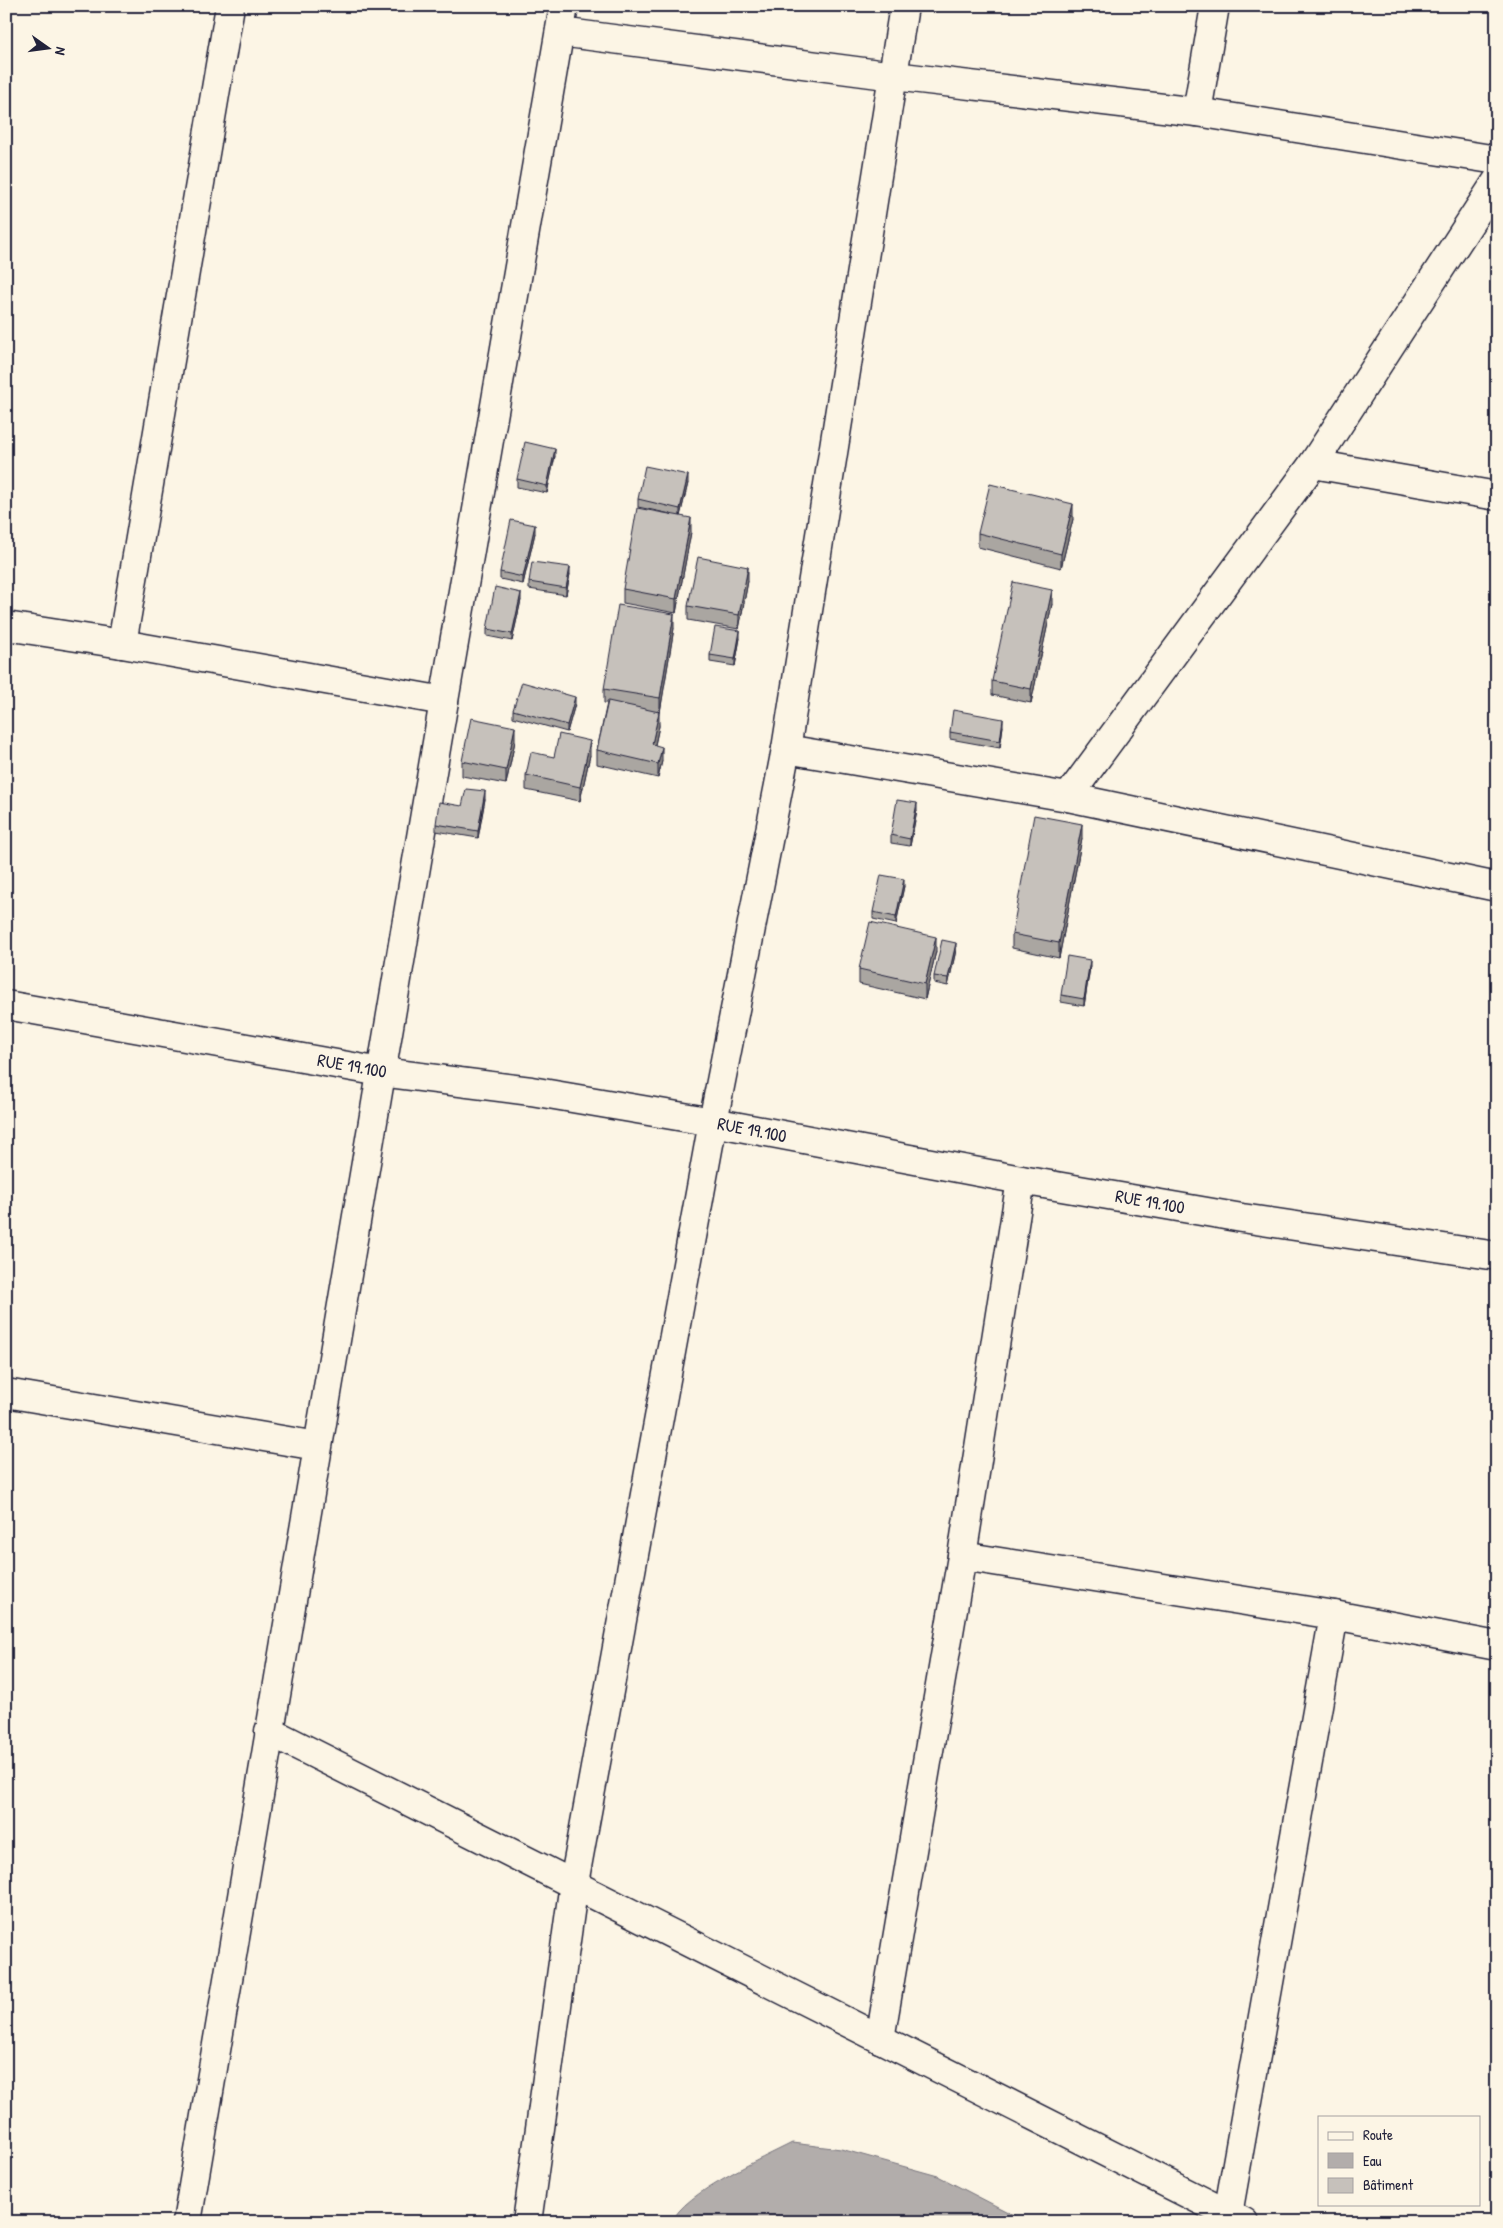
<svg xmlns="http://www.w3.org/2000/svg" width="1503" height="2228" font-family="'Patrick Hand',sans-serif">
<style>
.water{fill:#b2adab;stroke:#78757e}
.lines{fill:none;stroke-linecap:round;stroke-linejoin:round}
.minor-casing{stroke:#22223b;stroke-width:31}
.minor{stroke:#fcf5e5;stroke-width:28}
.wall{fill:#aaa6a1;stroke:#22223b}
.shaded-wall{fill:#8b8783;stroke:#22223b}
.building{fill:#c6c1bb;stroke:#22223b}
.labels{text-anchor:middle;stroke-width:4;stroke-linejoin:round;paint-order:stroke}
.street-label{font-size:18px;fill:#22223b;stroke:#fcf5e5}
</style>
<rect width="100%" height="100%" fill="#fcf5e5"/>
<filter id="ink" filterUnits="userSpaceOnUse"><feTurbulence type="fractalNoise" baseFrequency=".02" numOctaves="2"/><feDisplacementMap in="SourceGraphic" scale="10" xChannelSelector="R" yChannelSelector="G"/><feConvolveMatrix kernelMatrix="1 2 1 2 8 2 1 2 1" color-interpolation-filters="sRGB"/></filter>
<g filter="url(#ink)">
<path class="water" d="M 792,2143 L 841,2149 L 938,2176 L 1027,2222 L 672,2222 C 683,2193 763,2158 792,2143 Z"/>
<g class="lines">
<defs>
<g id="minor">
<polyline points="560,32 894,76 1197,112 1497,160"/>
<polyline points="1197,112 1215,6"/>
<polyline points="1313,464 1497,496"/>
<polyline points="6,626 122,644 444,701"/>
<polyline points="122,644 230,6"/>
<polyline points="786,749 1068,797 1497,887"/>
<polyline points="1068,797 1313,464 1497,181"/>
<polyline points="6,1005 381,1072 531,1091 713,1122 1021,1180 1242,1218 1497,1256"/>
<polyline points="6,1393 317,1446"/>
<polyline points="962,1556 1334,1615 1497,1646"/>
<polyline points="269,1731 1244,2222"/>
<polyline points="880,2039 962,1556 1021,1180"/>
<polyline points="1228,2214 1334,1615"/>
<polyline points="187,2222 444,701 564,6"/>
<polyline points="527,2222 574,1883 713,1122 786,749 904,6"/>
</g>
</defs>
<use href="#minor" class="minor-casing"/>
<use href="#minor" class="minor"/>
</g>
<g class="wall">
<polygon points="555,456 547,493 517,487 517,479"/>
<polygon points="688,483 680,516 691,532 676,613 623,603 623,589 671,514 638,507 638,499"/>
<polygon points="1073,519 1061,568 978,547 978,533"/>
<polygon points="535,533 523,584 500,579 500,572"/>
<polygon points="570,574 566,595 529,589 529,582"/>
<polygon points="748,581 739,629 688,620 688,606"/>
<polygon points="521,600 512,641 487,636 487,629"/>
<polygon points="1052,604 1031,703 992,695 992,681"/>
<polygon points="674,628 660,712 657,711 659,726 655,745 662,761 658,778 597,764 597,750 607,703 604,703 604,689"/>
<polygon points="740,638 735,666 710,662 710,655"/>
<polygon points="575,704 567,732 513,717 513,710"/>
<polygon points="1003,726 1000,748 950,739 950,732"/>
<polygon points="515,741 506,784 462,776 462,761"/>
<polygon points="590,755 580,801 526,790 526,775 554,757"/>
<polygon points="485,799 478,838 436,831 436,824 462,806"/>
<polygon points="917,810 910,846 891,843 891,835"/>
<polygon points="1082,838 1059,958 1012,948 1012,934"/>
<polygon points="904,886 896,924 873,919 873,912"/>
<polygon points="956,950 948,986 934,983 934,976"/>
<polygon points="936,951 925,999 859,984 859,969"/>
<polygon points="1090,967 1084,1006 1061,1002 1061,995"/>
</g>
<g class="shaded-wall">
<polygon points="555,449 555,456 547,493 547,486"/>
<polygon points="688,475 688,483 680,516 680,509"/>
<polygon points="1073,504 1073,519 1061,568 1061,554"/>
<polygon points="691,518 691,532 676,613 676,599"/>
<polygon points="535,525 535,533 523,584 523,577"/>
<polygon points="570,567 570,574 566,595 566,588"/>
<polygon points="748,567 748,581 739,629 739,615"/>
<polygon points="1052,590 1052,604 1031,703 1031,689"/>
<polygon points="521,593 521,600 512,641 512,634"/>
<polygon points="674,614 674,628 660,712 660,698"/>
<polygon points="740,631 740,638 735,666 735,659"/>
<polygon points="575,697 575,704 567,732 567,725"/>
<polygon points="659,712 659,726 652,758 652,744"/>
<polygon points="1003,719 1003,726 1000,748 1000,741"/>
<polygon points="515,727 515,741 506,784 506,770"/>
<polygon points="590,741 590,755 580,801 580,787"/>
<polygon points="662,747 662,761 658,778 658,764"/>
<polygon points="485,791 485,799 478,838 478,831"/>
<polygon points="917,803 917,810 910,846 910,839"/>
<polygon points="1082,824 1082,838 1059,958 1059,943"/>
<polygon points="904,879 904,886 896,924 896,917"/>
<polygon points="936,937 936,951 925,999 925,984"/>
<polygon points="956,943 956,950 948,986 948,978"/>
<polygon points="1090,960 1090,967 1084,1006 1084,999"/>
</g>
<g class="building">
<polygon points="525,442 555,449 547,486 517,479"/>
<polygon points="645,466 688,475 680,509 638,499"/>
<polygon points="990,484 1073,504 1061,554 978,533"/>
<polygon points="637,508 691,518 676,599 623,589"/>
<polygon points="511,520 535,525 523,577 500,572"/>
<polygon points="698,557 748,567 739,615 688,606"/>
<polygon points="532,562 570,567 566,588 529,582"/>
<polygon points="1013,582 1052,590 1031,689 992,681"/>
<polygon points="495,587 521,593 512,634 487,629"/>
<polygon points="618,605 674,614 660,698 604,689"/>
<polygon points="715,627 740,631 735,659 710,655"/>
<polygon points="522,682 575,697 567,725 513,710"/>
<polygon points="608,701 659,712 652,744 662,747 658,764 597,750"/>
<polygon points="953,710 1003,719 1000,741 950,732"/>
<polygon points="471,718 515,727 506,770 462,761"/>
<polygon points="559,734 590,741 580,787 526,775 531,752 554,757"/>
<polygon points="466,789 485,791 478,831 436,824 439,802 462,806"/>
<polygon points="897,800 917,803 910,839 891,835"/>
<polygon points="1034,815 1082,824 1059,943 1012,934"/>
<polygon points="881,875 904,879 896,917 873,912"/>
<polygon points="870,922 936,937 925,984 859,969"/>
<polygon points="942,940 956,943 948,978 934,976"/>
<polygon points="1067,956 1090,960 1084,999 1061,995"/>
</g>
</g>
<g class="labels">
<g class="street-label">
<text transform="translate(352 1066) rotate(10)" y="6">RUE 19.100</text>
<text transform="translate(752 1130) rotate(11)" y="6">RUE 19.100</text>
<text transform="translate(1150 1202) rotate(10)" y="6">RUE 19.100</text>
</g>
</g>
<rect width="1503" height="2228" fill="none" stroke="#fcf5e5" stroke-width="25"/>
<rect x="12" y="12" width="1478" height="2203" fill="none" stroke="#22223b" stroke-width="2" filter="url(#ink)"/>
<rect x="1318" y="2116" width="162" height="90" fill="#fcf5e5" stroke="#a5a1a1"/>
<rect x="1328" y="2132" width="25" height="8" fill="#fcf5e5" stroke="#a5a1a1"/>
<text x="1363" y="2140" font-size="15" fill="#22223b">Route</text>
<rect x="1328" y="2153" width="25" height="15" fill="#b2adab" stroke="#a5a1a1"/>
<text x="1363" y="2166" font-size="15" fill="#22223b">Eau</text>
<rect x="1328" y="2178" width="25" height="15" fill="#c6c1bb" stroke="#a5a1a1"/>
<text x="1363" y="2190" font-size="15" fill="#22223b">Bâtiment</text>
<g transform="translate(48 48) rotate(104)" stroke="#fcf5e5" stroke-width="4" paint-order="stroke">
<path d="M0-4L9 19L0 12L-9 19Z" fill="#22223b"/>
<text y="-8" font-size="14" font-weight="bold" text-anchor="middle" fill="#22223b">N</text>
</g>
</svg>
